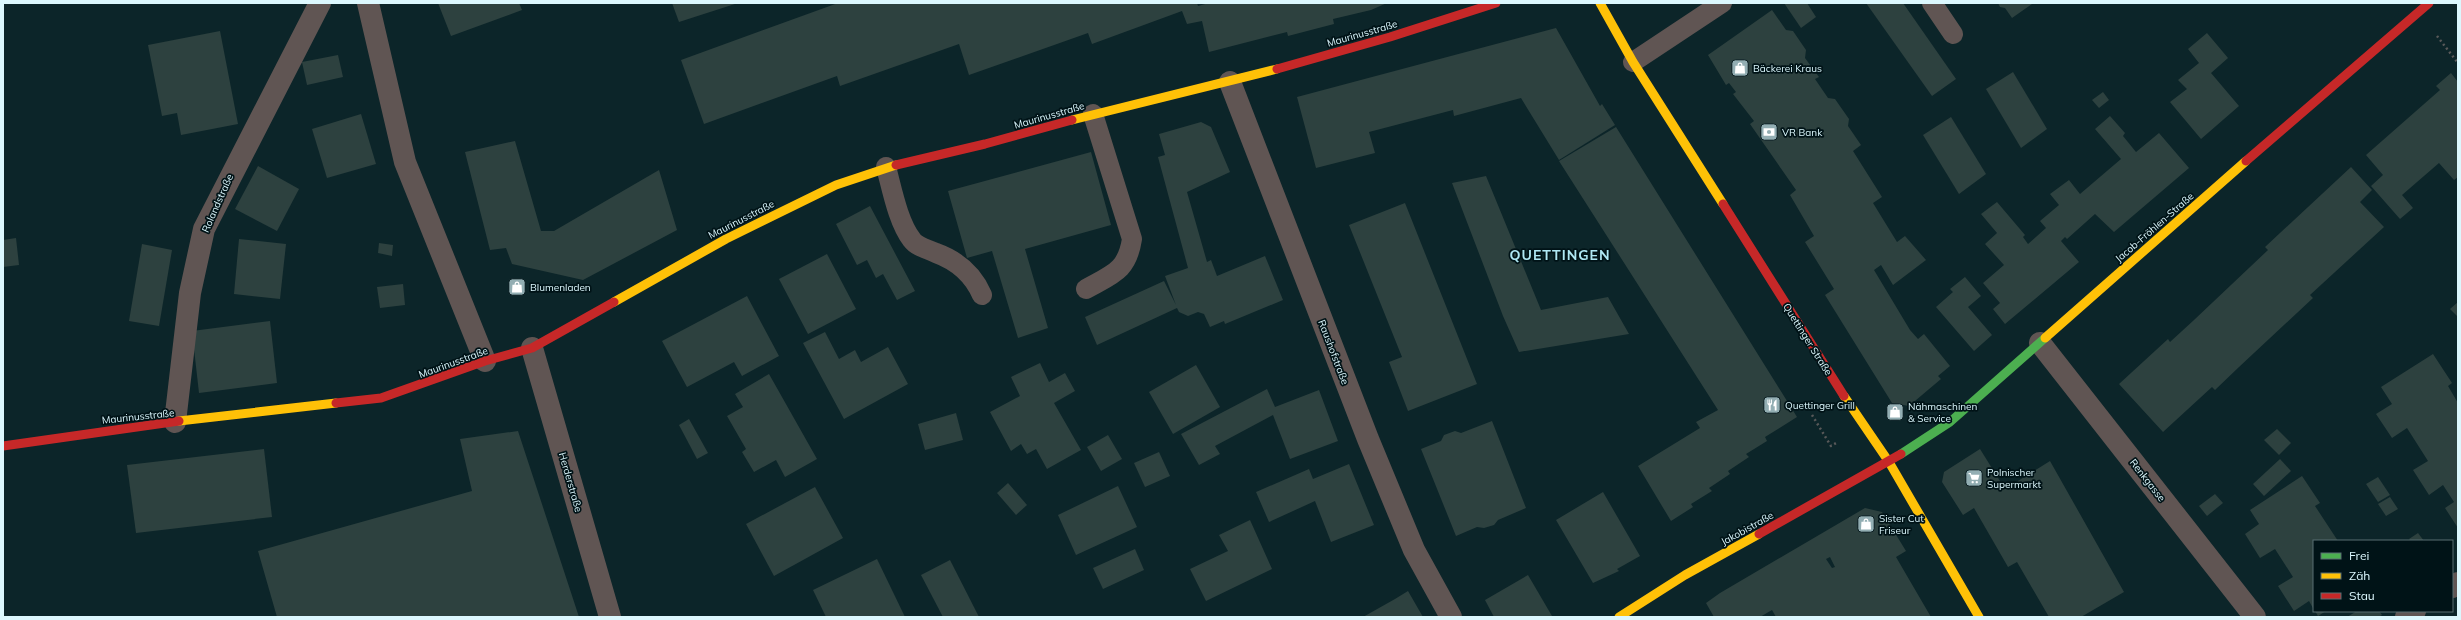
<svg xmlns="http://www.w3.org/2000/svg" width="2461" height="620" font-family="Mulish,sans-serif">
<style>
.building{fill:#2d413f;fill-rule:evenodd}
.lines{fill:none;stroke-linecap:round;stroke-linejoin:round}
.path{stroke:#595959;stroke-width:2.5;stroke-dasharray:2 3;stroke-linecap:butt}
.lane{stroke:#605553;stroke-width:20}
.street{stroke:#605553;stroke-width:22}
.fast{stroke:#4caf50;stroke-width:9}
.slow{stroke:#ffc107;stroke-width:9}
.jam{stroke:#c62828;stroke-width:9}
.labels{text-anchor:middle;stroke-width:3.5;stroke-linejoin:round;paint-order:stroke}
.street-label{font-size:10px;fill:#dcf8fe;stroke:#001317}
.poi-label{font-size:10px;fill:#dcf8fe;stroke:#001317;text-anchor:start}
.district-label{font-size:14px;font-weight:bold;letter-spacing:1px;fill:#afe8f4;stroke:#001317}
</style>
<rect width="100%" height="100%" fill="#0c2529"/>
<g class="building">
<polygon points="438,3 519,3 522,10 451,36"/>
<polygon points="672,3 738,3 679,22"/>
<polygon points="838,3 1197,3 1198,6 1209,3 1387,3 1371,10 1333,19 1334,24 1288,36 1287,32 1209,52 1202,21 1187,24 1182,11 1092,44 1088,33 969,75 959,44 840,86 837,76 704,124 681,60"/>
<polygon points="1784,3 1807,3 1816,17 1801,28"/>
<polygon points="1866,3 1903,3 1956,79 1932,96"/>
<polygon points="1998,3 2039,3 2032,4 2012,18 2005,8 2000,7"/>
<polygon points="1772,10 1786,30 1793,31 1806,50 1805,58 1819,77 1815,79 1828,98 1835,99 1849,119 1848,126 1861,145 1853,151 1882,197 1873,203 1897,242 1905,236 1926,260 1893,285 1881,265 1874,270 1910,330 1918,339 1924,334 1950,366 1938,376 1941,379 1909,406 1892,403 1825,295 1834,289 1805,242 1814,236 1790,195 1796,190 1750,124 1754,121 1733,94 1736,92 1729,83 1726,85 1708,55"/>
<polygon points="1556,28 1600,106 1602,104 1615,125 1559,160 1521,98 1454,116 1453,110 1369,132 1375,153 1316,168 1297,97"/>
<polygon points="220,31 238,124 181,135 177,113 162,116 148,45"/>
<polygon points="2207,33 2228,58 2211,73 2239,106 2201,139 2170,102 2187,89 2178,80 2199,63 2188,49"/>
<polygon points="338,55 343,77 307,85 302,62"/>
<polygon points="2013,72 2047,129 2021,148 1986,89"/>
<polygon points="2451,73 2458,82 2458,177 2454,180 2439,163 2402,195 2413,208 2400,219 2371,186 2383,175 2366,155 2440,90 2436,86"/>
<polygon points="2103,92 2109,100 2099,108 2092,100"/>
<polygon points="361,114 376,164 327,178 312,129"/>
<polygon points="2110,116 2125,133 2123,136 2136,152 2159,133 2189,168 2114,232 2095,214 2067,239 2065,237 2061,241 2079,262 2005,324 1993,309 2000,303 1983,283 2004,265 1985,244 1997,233 1981,214 1997,202 2025,235 2023,237 2028,244 2046,228 2040,221 2059,205 2050,194 2069,180 2080,194 2121,159 2095,129"/>
<polygon points="1951,117 1986,174 1959,194 1923,135"/>
<polygon points="1201,122 1211,127 1230,172 1187,192 1207,262 1211,260 1217,276 1265,256 1283,300 1225,324 1224,321 1210,327 1204,314 1198,312 1188,316 1179,312 1177,308 1097,345 1085,317 1164,281 1176,305 1165,276 1188,268 1158,157 1165,155 1159,134"/>
<polygon points="1616,127 1797,417 1765,437 1767,441 1746,454 1749,457 1728,471 1730,474 1709,488 1712,491 1691,504 1693,507 1671,521 1638,466 1700,428 1696,422 1718,410 1559,161"/>
<polygon points="515,141 541,231 554,231 659,170 677,230 583,280 512,264 506,248 490,250 465,152"/>
<polygon points="1091,152 1111,225 1025,249 1048,328 1018,338 992,251 967,258 948,191"/>
<polygon points="258,166 299,189 277,231 235,209"/>
<polygon points="2351,167 2372,190 2360,202 2384,227 2310,295 2313,298 2239,367 2215,390 2212,387 2163,432 2119,384 2168,339 2170,342 2194,320 2268,250 2265,247"/>
<polygon points="1486,176 1541,310 1608,297 1629,334 1519,352 1503,316 1452,183"/>
<polygon points="1405,203 1477,384 1408,411 1389,362 1402,357 1349,225"/>
<polygon points="870,206 915,291 897,300 883,274 876,278 867,260 857,265 836,224"/>
<polygon points="16,238 19,265 3,267 3,240"/>
<polygon points="239,239 286,244 280,299 234,294"/>
<polygon points="379,243 393,245 392,256 378,253"/>
<polygon points="142,244 172,250 159,326 129,321"/>
<polygon points="827,254 856,309 808,334 779,279"/>
<polygon points="1965,277 1981,296 1968,307 1992,335 1974,351 1936,307 1953,292 1950,289"/>
<polygon points="403,284 405,305 380,308 377,287"/>
<polygon points="747,296 779,356 742,376 734,362 687,387 662,341"/>
<polygon points="2458,302 2458,317 2450,309"/>
<polygon points="270,321 277,383 199,393 192,331"/>
<polygon points="825,332 839,359 855,350 861,362 888,347 908,384 844,419 803,343"/>
<polygon points="2433,354 2452,383 2448,386 2458,403 2458,528 2445,508 2454,502 2443,485 2429,495 2413,470 2428,461 2407,428 2392,438 2376,414 2392,404 2381,387"/>
<polygon points="1040,363 1049,382 1065,373 1075,391 1054,403 1081,450 1047,469 1036,449 1027,454 1021,444 1011,451 990,412 1020,396 1011,377"/>
<polygon points="1196,365 1220,407 1173,434 1149,392"/>
<polygon points="769,374 817,459 785,477 776,460 754,472 742,452 746,449 727,416 743,407 735,394"/>
<polygon points="1267,389 1275,407 1319,390 1338,441 1290,459 1273,415 1215,446 1220,454 1199,465 1181,434"/>
<polygon points="956,413 963,440 925,450 918,424"/>
<polygon points="689,419 708,453 697,459 679,425"/>
<polygon points="1492,421 1526,508 1498,520 1494,525 1484,528 1477,527 1456,536 1421,449 1441,441 1444,435 1455,431 1461,433"/>
<polygon points="2277,429 2291,443 2279,455 2264,440"/>
<polygon points="518,431 579,617 277,617 258,551 472,491 460,439"/>
<polygon points="1108,435 1122,459 1101,471 1087,447"/>
<polygon points="264,449 272,517 136,533 127,465"/>
<polygon points="1980,449 2005,489 2050,461 2124,592 2081,617 2049,617 2017,562 2008,567 1974,508 1963,515 1942,482 1944,472"/>
<polygon points="1159,452 1170,476 1145,487 1134,463"/>
<polygon points="2280,459 2291,471 2264,496 2253,484"/>
<polygon points="1349,464 1374,525 1331,542 1315,501 1269,522 1256,492 1309,469 1313,479"/>
<polygon points="2302,476 2320,503 2315,506 2338,541 2314,541 2314,610 2309,601 2294,611 2278,586 2293,577 2275,549 2260,558 2245,534 2259,524 2250,510"/>
<polygon points="2378,477 2390,495 2378,502 2366,484"/>
<polygon points="1008,483 1027,505 1016,515 997,493"/>
<polygon points="1118,486 1137,527 1076,555 1058,515"/>
<polygon points="815,487 843,538 774,576 746,524"/>
<polygon points="1603,492 1640,556 1617,569 1619,571 1593,583 1556,520"/>
<polygon points="2215,494 2223,503 2207,516 2199,506"/>
<polygon points="2390,497 2398,509 2386,516 2378,504"/>
<path d="M 1865,508 L 1882,512 L 1906,551 L 1896,557 L 1931,617 L 1776,617 L 1772,610 L 1760,617 L 1714,617 L 1706,603 L 1720,593 ZM 1830,557 L 1835,567 L 1832,568 L 1826,559 Z"/>
<polygon points="1250,520 1272,569 1206,601 1190,569 1228,551 1219,535"/>
<polygon points="2418,533 2424,541 2411,541 2409,539"/>
<polygon points="1135,549 1144,570 1103,589 1093,568"/>
<polygon points="877,559 905,617 826,617 813,590"/>
<polygon points="950,560 979,617 943,617 921,575"/>
<polygon points="1528,575 1552,616 1494,617 1485,600"/>
<polygon points="1408,591 1423,617 1363,617 1395,599"/>
<polygon points="2315,611 2326,611 2318,616"/>
<polygon points="2357,611 2379,611 2382,615 2378,617 2347,617"/>
</g>
<g class="lines">
<g class="path">
<polyline points="2437,36 2458,63"/>
<polyline points="1812,415 1831,446 1838,442"/>
</g>
<g class="lane">
<polyline points="1932,3 1953,34"/>
<polyline points="1633,62 1722,3"/>
<path d="M 886,167 C 892,189 898,222 912,240 C 917,247 928,249 936,253 C 958,261 973,274 982,295"/>
<path d="M 1086,289 C 1113,274 1127,271 1132,239 L 1093,114"/>
</g>
<g class="street">
<polyline points="368,3 405,162 485,361"/>
<polyline points="1230,82 1368,439 1414,550 1451,617"/>
<polyline points="2040,343 2255,617"/>
<polyline points="532,348 610,617"/>
<polyline points="175,422 190,293 204,229 320,3"/>
<polyline points="2452,587 2458,583"/>
<polyline points="2406,617 2415,611"/>
</g>
<polyline class="fast" points="1901,454 1950,422 2045,338"/>
<g class="slow">
<polyline points="1600,3 1633,62 1723,204"/>
<polyline points="1072,120 1277,69"/>
<polyline points="614,302 726,239 836,185 896,165"/>
<polyline points="2045,338 2246,161"/>
<polyline points="1844,396 1889,462 1979,617"/>
<polyline points="179,421 336,403"/>
<polyline points="1619,617 1685,575 1759,534"/>
</g>
<g class="jam">
<polyline points="1277,69 1390,37 1496,3"/>
<polyline points="2246,161 2429,3"/>
<polyline points="896,165 985,144 1072,120"/>
<polyline points="1723,204 1844,396"/>
<polyline points="336,403 381,398 485,361 532,348 614,302"/>
<polyline points="3,446 179,421"/>
<polyline points="1759,534 1901,454"/>
</g>
</g>
<defs>
<symbol id="shop-square" viewBox="-11 -11 22 22"><rect x="-9" y="-9" width="18" height="18" rx="4" fill="#93aeb3" stroke="#001317"/><path d="M-5-2.5h2.3a2.7 3.5 0 0 1 5.4 0H5L5.5 6h-11ZM-1.5-2.5h3a1.5 2.3 0 0 0-3 0Z" fill="#fff"/></symbol>
<symbol id="bank-square" viewBox="-11 -11 22 22"><rect x="-9" y="-9" width="18" height="18" rx="4" fill="#93aeb3" stroke="#001317"/><path d="M-6-4H6V4H-6ZM0-2.3a2.3 2.3 0 1 0 0 4.6a2.3 2.3 0 1 0 0-4.6Z" fill="#fff"/></symbol>
<symbol id="restaurant-square" viewBox="-11 -11 22 22"><rect x="-9" y="-9" width="18" height="18" rx="4" fill="#93aeb3" stroke="#001317"/><path d="M-5-6h1v4h1v-4h1v4h1v-4h1v5L-1.5 .5V6h-2V.5L-5-1ZM5-6V6H3V1.5H1.5Q1.5-4 5-6Z" fill="#fff"/></symbol>
<symbol id="supermarket-square" viewBox="-11 -11 22 22"><rect x="-9" y="-9" width="18" height="18" rx="4" fill="#93aeb3" stroke="#001317"/><path d="M-6-5.5h2.5l.6 2H6L4.5 2H-2.5L-4.4-4H-6ZM-1.5 3.2a1.3 1.3 0 1 0 .1 0ZM3 3.2a1.3 1.3 0 1 0 .1 0Z" fill="#fff"/></symbol>
</defs>
<g fill-rule="evenodd">
<use href="#shop-square" x="1730" y="58" width="20" height="20"/>
<use href="#bank-square" x="1759" y="122" width="20" height="20"/>
<use href="#shop-square" x="507" y="277" width="20" height="20"/>
<use href="#restaurant-square" x="1762" y="395" width="20" height="20"/>
<use href="#shop-square" x="1885" y="402" width="20" height="20"/>
<use href="#supermarket-square" x="1964" y="468" width="20" height="20"/>
<use href="#shop-square" x="1856" y="514" width="20" height="20"/>
</g>
<g class="labels">
<g class="street-label">
<text transform="translate(1362 33) rotate(-16)" y="4">Maurinusstraße</text>
<text transform="translate(1049 115) rotate(-16)" y="4">Maurinusstraße</text>
<text transform="translate(217 203) rotate(-66)" y="4">Rolandstraße</text>
<text transform="translate(741 219) rotate(-27)" y="4">Maurinusstraße</text>
<text transform="translate(2154 227) rotate(-41)" y="4">Jacob-Fröhlen-Straße</text>
<text transform="translate(1808 339) rotate(58)" y="4">Quettinger Straße</text>
<text transform="translate(1334 352) rotate(69)" y="4">Raushofstraße</text>
<text transform="translate(453 362) rotate(-20)" y="4">Maurinusstraße</text>
<text transform="translate(138 416) rotate(-6)" y="4">Maurinusstraße</text>
<text transform="translate(2148 480) rotate(52)" y="4">Renkgasse</text>
<text transform="translate(571 482) rotate(74)" y="4">Herderstraße</text>
<text transform="translate(1747 528) rotate(-29)" y="4">Jakobistraße</text>
</g>
<g class="poi-label">
<text x="1753" y="72">Bäckerei Kraus</text>
<text x="1782" y="136">VR Bank</text>
<text x="530" y="291">Blumenladen</text>
<text x="1785" y="409">Quettinger Grill</text>
<text x="1908" y="410">Nähmaschinen<tspan x="1908" dy="12">&amp; Service</tspan></text>
<text x="1987" y="476">Polnischer<tspan x="1987" dy="12">Supermarkt</tspan></text>
<text x="1879" y="522">Sister Cut<tspan x="1879" dy="12">Friseur</tspan></text>
</g>
<g class="district-label">
<text x="1560" y="260">QUETTINGEN</text>
</g>
</g>
<rect width="2461" height="620" fill="none" stroke="#dcf8fe" stroke-width="8"/>
<rect x="2313" y="540" width="140" height="72" fill="#001317" stroke="#586f73"/>
<rect x="2321" y="553" width="20" height="6" fill="#4caf50" stroke="#586f73"/>
<text x="2349" y="560" font-size="12" fill="#dcf8fe">Frei</text>
<rect x="2321" y="573" width="20" height="6" fill="#ffc107" stroke="#586f73"/>
<text x="2349" y="580" font-size="12" fill="#dcf8fe">Zäh</text>
<rect x="2321" y="593" width="20" height="6" fill="#c62828" stroke="#586f73"/>
<text x="2349" y="600" font-size="12" fill="#dcf8fe">Stau</text>
</svg>
